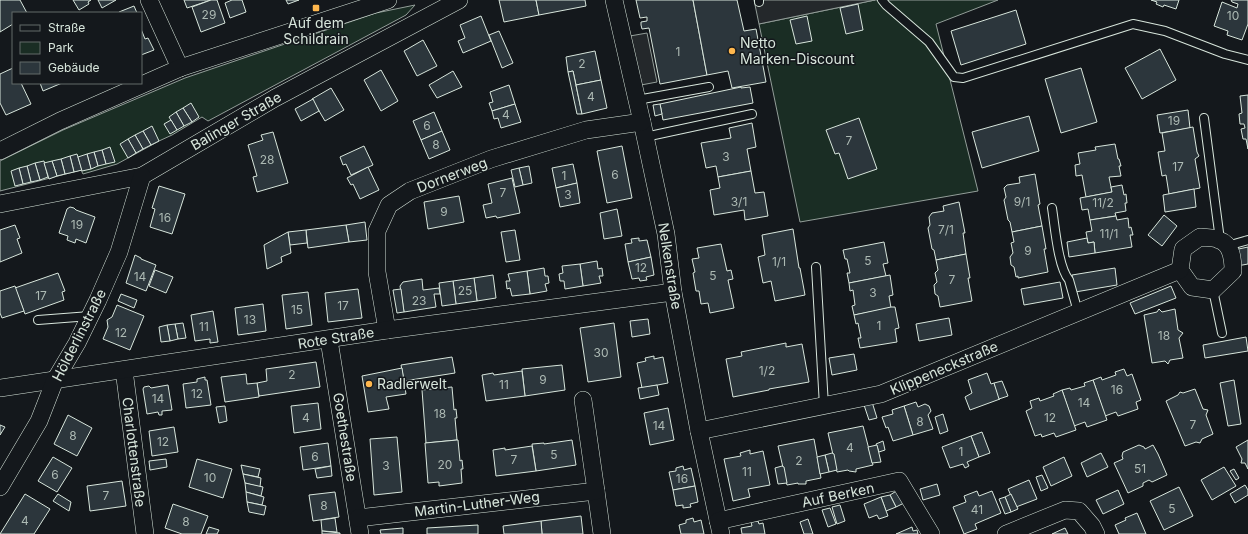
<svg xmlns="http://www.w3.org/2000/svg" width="1248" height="534" font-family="Inter,sans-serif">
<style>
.green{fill:#1a2d24;stroke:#939e99}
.parking{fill:#24282b;stroke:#939e99}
.building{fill:#2c363c;stroke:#d8e6dc}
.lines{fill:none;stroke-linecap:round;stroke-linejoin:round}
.service-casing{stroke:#d8e6dc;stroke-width:10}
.minor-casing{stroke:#d8e6dc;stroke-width:18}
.service{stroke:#14181c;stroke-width:8}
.minor{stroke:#14181c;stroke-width:17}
.poi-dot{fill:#ffb74d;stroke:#14181c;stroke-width:1.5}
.labels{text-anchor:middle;stroke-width:3;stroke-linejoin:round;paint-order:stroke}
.number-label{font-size:12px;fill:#adbab4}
.poi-label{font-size:14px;fill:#d8e6dc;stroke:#14181c;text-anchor:start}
.street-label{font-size:14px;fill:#d8e6dc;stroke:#14181c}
</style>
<rect width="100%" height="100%" fill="#14181c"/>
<g class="green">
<polygon points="875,0 998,0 936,24 978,191 800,222 759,24"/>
<polygon points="415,5 406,15 208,121 202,117 172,135 159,141 117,164 83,174 81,170 0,191 0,161 63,130 185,78 376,13"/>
</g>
<g class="parking">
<polygon points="754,0 875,0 759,24"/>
<polygon points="647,33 657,82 641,85 630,36"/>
</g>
<g class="building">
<polygon points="0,0 20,0 27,13 13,13 13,24 0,32"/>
<polygon points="73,0 91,0 88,2 89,4 79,10"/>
<polygon points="98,0 116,0 102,8"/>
<polygon points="184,0 211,0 187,8"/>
<polygon points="211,0 217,0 225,23 201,32 192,7"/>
<polygon points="232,0 242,0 246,12 230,18 225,3"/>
<polygon points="286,0 299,0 288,4"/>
<polygon points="499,0 536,0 539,15 504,22"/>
<polygon points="536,0 585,0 586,6 539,15"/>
<polygon points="636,0 693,0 707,75 660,84 649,28 642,29 641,25 641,22 647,21 647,17 640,18"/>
<polygon points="693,0 737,0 744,31 756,29 766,82 732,88 728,71 707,75"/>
<polygon points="1151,0 1179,0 1176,9 1164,5 1163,7 1156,4 1157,2"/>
<polygon points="1231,0 1248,0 1248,24 1242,40 1227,35 1228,31 1214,26 1222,2 1237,8 1238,4 1232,2"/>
<polygon points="858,4 863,30 846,34 840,8"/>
<polygon points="134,6 137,13 120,13 119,12"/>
<polygon points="1016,10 1026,44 961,65 951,31"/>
<polygon points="481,16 491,41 463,53 458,41 465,38 460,25"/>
<polygon points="807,16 812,41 796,44 790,20"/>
<polygon points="141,29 145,39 148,38 154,50 141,55"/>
<polygon points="499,31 513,63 502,68 489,35"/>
<polygon points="423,40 437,66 417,76 404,51"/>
<polygon points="1160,49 1176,80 1142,99 1125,68"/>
<polygon points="595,51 601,80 576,85 573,71 568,72 566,57"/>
<polygon points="13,68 13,83 21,83 31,104 6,115 0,103 0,74"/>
<polygon points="1081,68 1097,122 1061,133 1045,79"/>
<polygon points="381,70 398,101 381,111 364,80"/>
<polygon points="453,71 462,87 437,98 429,85"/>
<polygon points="573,71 582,114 577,114 568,72"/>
<polygon points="601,80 607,108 582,114 576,85"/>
<polygon points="40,83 62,83 43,91"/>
<polygon points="509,85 515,104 492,111 489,103 493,102 490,92"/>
<polygon points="741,87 741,88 750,87 753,103 663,120 660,104"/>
<polygon points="331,88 344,110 325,121 312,99"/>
<polygon points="1248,95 1248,149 1246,139 1243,139 1241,129 1245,128 1244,124 1240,124 1239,114 1242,113 1240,96"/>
<polygon points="313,99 319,111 301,121 295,109"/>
<polygon points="191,103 199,117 192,122 183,108"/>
<polygon points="515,104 521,122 501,128 498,118 494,119 492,111"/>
<polygon points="660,104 662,114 655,116 653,105"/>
<polygon points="183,108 192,122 184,126 176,112"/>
<polygon points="1188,110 1190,128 1160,133 1157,115"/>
<polygon points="176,112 184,126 177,130 169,117"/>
<polygon points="434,112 442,131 421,140 413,121"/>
<polygon points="1029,116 1039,151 982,168 972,132"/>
<polygon points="859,118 877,169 848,179 839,153 835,154 826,130"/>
<polygon points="171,120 177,130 170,134 164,124"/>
<polygon points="752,123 756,147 747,149 751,171 718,177 716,166 706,168 701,143 731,138 729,128"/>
<polygon points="152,126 159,141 151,145 143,131"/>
<polygon points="1193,127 1197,152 1199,156 1195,159 1200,188 1169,194 1166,175 1162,176 1158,152 1165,151 1162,133"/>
<polygon points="143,131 151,145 143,149 135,135"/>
<polygon points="442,131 450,150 429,159 421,140"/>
<polygon points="273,132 288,183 257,192 253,177 257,176 248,145 263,140 261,135"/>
<polygon points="135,135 143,149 136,153 128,139"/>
<polygon points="128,139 136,153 128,158 120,144"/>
<polygon points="1115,144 1118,159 1119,159 1121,166 1119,166 1121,176 1109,177 1112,192 1086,197 1082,175 1076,176 1075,165 1080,164 1078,153 1096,150 1095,147"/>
<polygon points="364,146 373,165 351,175 346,164 343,165 340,157"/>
<polygon points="622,146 632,198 607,203 597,151"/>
<polygon points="110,147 115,162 106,164 102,150"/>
<polygon points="102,150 106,164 98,166 94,152"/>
<polygon points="94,152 98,166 91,169 87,154"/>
<polygon points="77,154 82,170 74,172 70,156"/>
<polygon points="87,154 91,169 82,171 78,157"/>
<polygon points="70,156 74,172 65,174 61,159"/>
<polygon points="61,159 65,174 57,176 52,161"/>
<polygon points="44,161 48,177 40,180 35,163"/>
<polygon points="52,161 57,176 49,179 44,163"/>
<polygon points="35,163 40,180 31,182 27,166"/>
<polygon points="573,164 577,183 556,188 552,168"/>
<polygon points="27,166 31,182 23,184 19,168"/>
<polygon points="529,166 532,183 523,185 519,168"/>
<polygon points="368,167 379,190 360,199 353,184 351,185 347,178"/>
<polygon points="19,168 23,184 15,186 11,171"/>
<polygon points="519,168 523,185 515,187 511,170"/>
<polygon points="751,171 755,193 764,192 768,216 745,220 744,210 714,215 710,190 720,188 718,177"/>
<polygon points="1035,174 1040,204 1038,205 1042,226 1012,232 1010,222 1008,220 1004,200 1006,197 1004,188 1007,185 1020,183 1019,177"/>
<polygon points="512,178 520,213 497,218 496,216 486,218 483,205 492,203 488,184"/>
<polygon points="577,183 580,203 560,207 556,188"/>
<polygon points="1122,185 1124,195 1126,194 1127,203 1125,203 1126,211 1115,213 1116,216 1090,220 1088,209 1082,210 1080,198 1112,192 1111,187"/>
<polygon points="159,186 185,194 172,234 150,227 155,209 152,208"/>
<polygon points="1194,189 1196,207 1165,212 1163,195"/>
<polygon points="459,196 464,222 428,229 424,202"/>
<polygon points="959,202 965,233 963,233 966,254 936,260 934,250 932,249 928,228 930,225 929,217 932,213 944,211 943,206"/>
<polygon points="70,207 74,208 76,210 95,217 86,243 76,239 75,243 67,240 68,236 59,233 67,209"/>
<polygon points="617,209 622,236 604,239 600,213"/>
<polygon points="1164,215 1177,226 1162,246 1148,235"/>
<polygon points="1116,216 1117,220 1128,218 1129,228 1131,227 1133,235 1130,235 1132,247 1095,253 1094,242 1088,243 1086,232 1092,231 1090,220"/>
<polygon points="365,222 367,240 349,242 346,225"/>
<polygon points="15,225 20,238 17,239 22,253 0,262 0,230"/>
<polygon points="346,225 349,242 308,248 306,230"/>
<polygon points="1042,226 1046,249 1044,249 1048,272 1018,278 1018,276 1016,277 1014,267 1011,265 1010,257 1013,253 1011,243 1014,242 1012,232"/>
<polygon points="793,229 799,268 800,268 805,295 775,301 771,281 763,283 758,257 765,255 762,235"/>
<polygon points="306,230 307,243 290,245 288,232"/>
<polygon points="515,230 520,260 506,262 501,232"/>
<polygon points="288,232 291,253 281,257 282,262 267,269 264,245"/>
<polygon points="639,238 639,241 647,240 651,257 628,262 625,244 632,243 631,239"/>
<polygon points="1087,238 1088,243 1094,242 1095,253 1069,257 1067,242"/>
<polygon points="884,242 888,263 883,264 886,276 849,283 847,273 850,273 847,259 845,259 843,250"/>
<polygon points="721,244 727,271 731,270 733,279 728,280 734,308 710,313 708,303 701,304 699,291 696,291 693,273 695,272 692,259 699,258 697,248"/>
<polygon points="1248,247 1248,264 1237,266 1234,250"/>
<polygon points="966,254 970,278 968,278 972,301 940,307 938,296 935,294 934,285 937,282 935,273 938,270 936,260"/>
<polygon points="135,255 141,258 141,259 156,265 146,291 126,283"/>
<polygon points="651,257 654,275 646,277 647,280 640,281 639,278 632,279 628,262"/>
<polygon points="597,261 598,269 602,268 603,276 599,276 601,283 583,286 580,264"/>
<polygon points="580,264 583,286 565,289 564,281 560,281 559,274 563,273 562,266"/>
<polygon points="544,268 545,276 548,276 549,283 545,284 547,291 530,294 527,271"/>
<polygon points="1115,268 1117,285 1075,292 1072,275"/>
<polygon points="155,270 173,277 166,293 149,286"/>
<polygon points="527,271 530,294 512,296 510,288 507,289 506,281 510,281 508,274"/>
<polygon points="58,273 65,291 62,292 64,300 25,314 15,288"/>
<polygon points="493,275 496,298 477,301 474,278"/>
<polygon points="890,275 893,295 889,296 891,308 854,315 852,306 855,305 853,290 850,291 849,283"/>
<polygon points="474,278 477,301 456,304 453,281"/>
<polygon points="422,279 423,290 439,288 440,294 434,294 436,307 404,312 400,286 403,282"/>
<polygon points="453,281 456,304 442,306 439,283"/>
<polygon points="1060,282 1063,298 1024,305 1021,289"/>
<polygon points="15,286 24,311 2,318 0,313 0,291"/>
<polygon points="1171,286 1176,298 1135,314 1130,303"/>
<polygon points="358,289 362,318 328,322 325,293"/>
<polygon points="401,289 404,312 397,313 393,290"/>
<polygon points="308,292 312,325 286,329 282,295"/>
<polygon points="121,294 137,300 134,308 118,301"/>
<polygon points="263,304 266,331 238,335 235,308"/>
<polygon points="117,305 144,316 130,350 103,339 108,327 107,320 112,317"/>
<polygon points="891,307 895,307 899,328 895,329 897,342 860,348 858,338 861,338 858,323 856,324 854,315"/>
<polygon points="1159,309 1162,312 1175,309 1178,330 1183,333 1179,338 1183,358 1170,360 1168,364 1165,361 1152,363 1144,315 1157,312"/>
<polygon points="213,311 218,342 210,343 210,339 195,341 191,315"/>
<polygon points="949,318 952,335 919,341 916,324"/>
<polygon points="648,319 650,334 632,337 630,321"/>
<polygon points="183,323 186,338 178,339 175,324"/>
<polygon points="614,323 621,377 588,382 580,328"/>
<polygon points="175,324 178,339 170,341 167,325"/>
<polygon points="167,325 170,341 161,342 159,327"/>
<polygon points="1246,337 1248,351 1205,358 1203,345"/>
<polygon points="786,343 786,347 802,344 809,382 769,389 769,390 733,397 726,359 742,356 741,352"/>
<polygon points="854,354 857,370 832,375 829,358"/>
<polygon points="654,356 654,359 663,357 668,383 642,388 637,363 646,361 645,358"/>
<polygon points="452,357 455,373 404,381 401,365"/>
<polygon points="316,362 320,387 259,396 257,383 267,381 266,369"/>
<polygon points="562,365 565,390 525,396 522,369"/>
<polygon points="402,368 406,394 386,397 389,409 368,412 362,376"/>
<polygon points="1124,369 1127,376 1132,374 1141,400 1136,402 1138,409 1118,416 1116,412 1105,416 1093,380 1101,377 1102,380 1116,375 1115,372"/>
<polygon points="522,371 525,396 486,401 482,375 493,373 494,375"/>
<polygon points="987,373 991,384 994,383 1000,399 970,410 965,397 972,393 968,380"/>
<polygon points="246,374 247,384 257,383 259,397 225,402 221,377"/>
<polygon points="205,377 205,380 207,380 211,405 186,408 183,384 197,382 197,379"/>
<polygon points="1093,380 1107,420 1087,427 1085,422 1074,426 1062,390 1070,388 1071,390 1085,386 1084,383"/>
<polygon points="1234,380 1241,424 1228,426 1220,383"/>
<polygon points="1002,381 1008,396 999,399 994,383"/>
<polygon points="168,385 172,410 162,411 162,415 159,415 158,412 147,414 143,389 144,387 149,386 151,388"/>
<polygon points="657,385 659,395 640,399 638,388"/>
<polygon points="452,387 454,410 456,409 457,418 455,418 457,440 426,443 422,390"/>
<polygon points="1195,389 1203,409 1208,410 1206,415 1213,434 1202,439 1200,443 1196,442 1185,446 1166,401 1178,395 1180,392 1183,393"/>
<polygon points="1062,390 1076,430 1056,437 1054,433 1042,437 1041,434 1035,436 1026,411 1032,408 1030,401 1039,398 1040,401 1054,396 1053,394"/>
<polygon points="872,402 877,418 869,420 864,405"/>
<polygon points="916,402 918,407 925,404 929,406 931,411 928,415 933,429 913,435 904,406"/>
<polygon points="318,403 321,429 294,433 291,406"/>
<polygon points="225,406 227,421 219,423 216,407"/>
<polygon points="904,406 913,435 893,441 888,427 886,428 882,417 893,414 892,410"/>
<polygon points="668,408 674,440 650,445 644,413"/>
<polygon points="943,414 948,431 940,434 935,417"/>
<polygon points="68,415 92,428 77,456 54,444"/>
<polygon points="0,425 5,427 0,435"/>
<polygon points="863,426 873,465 856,469 856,472 849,471 848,470 837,472 828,433"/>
<polygon points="174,427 178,452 152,456 149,431"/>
<polygon points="982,432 990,453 979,457 971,436"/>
<polygon points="971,436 979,457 967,462 969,466 965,468 963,464 950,468 942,447"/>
<polygon points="397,437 402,492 374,495 370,439"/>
<polygon points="814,439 821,478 806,481 806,484 798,484 798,483 787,485 778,446"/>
<polygon points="457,440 458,440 460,461 462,460 463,469 461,469 462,483 439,486 439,482 428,483 425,443"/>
<polygon points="572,440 576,465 536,471 532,444 544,443 544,444"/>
<polygon points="1248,440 1248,469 1245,463 1241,463 1242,459 1236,447"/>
<polygon points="883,441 885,450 879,452 876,444"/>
<polygon points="328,443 331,466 303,470 300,447"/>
<polygon points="877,445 881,462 872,463 868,447"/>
<polygon points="1139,445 1144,447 1145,449 1153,445 1158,454 1167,475 1152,482 1149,480 1143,483 1143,486 1128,493 1114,463 1123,459 1122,456 1123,452"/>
<polygon points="532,446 536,471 496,476 493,450 505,448 505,450"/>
<polygon points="750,450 750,454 763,451 770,485 748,489 750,497 733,501 724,459 741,456 740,453"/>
<polygon points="832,453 834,454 837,470 829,472 825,455"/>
<polygon points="1101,453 1108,467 1087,477 1081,463"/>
<polygon points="825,455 829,472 820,474 817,457"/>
<polygon points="53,457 72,468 57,492 38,481"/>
<polygon points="1064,457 1072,476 1051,486 1043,467"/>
<polygon points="166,459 167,467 150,470 149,461"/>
<polygon points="197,459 232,469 223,498 189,487"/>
<polygon points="241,465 260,469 258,477 243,474"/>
<polygon points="331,466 332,476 317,478 315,469"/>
<polygon points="683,466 684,470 691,468 695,486 673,490 669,472 676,471 676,468"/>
<polygon points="782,466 784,467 787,483 778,484 775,468"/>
<polygon points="1224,467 1236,486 1212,500 1201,480"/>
<polygon points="1234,469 1239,478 1236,480 1230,471"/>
<polygon points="243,474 261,478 260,487 245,483"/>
<polygon points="1042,475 1048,488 1041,491 1036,477"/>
<polygon points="1029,480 1037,499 1016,507 1008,489"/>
<polygon points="122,481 126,506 90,511 87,486"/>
<polygon points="245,483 263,487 261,496 246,492"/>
<polygon points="937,484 940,495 923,500 920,489"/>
<polygon points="1245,485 1248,490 1248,495 1235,503 1230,494"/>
<polygon points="695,486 698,502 690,504 691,507 683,508 683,505 676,506 673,490"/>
<polygon points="1179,487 1193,516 1164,530 1150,501"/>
<polygon points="898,490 904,503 896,507 890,495"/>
<polygon points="1118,490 1124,504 1103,514 1096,500"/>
<polygon points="977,491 979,496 992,491 1001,513 975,524 977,529 964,534 953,507 966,502 964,496"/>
<polygon points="246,492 264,497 262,505 247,502"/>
<polygon points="335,492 339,517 313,521 309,495"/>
<polygon points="25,494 50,509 34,534 0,534"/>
<polygon points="58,494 71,502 69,511 53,501"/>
<polygon points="1011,494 1018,509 1011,512 1005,497"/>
<polygon points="890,495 896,507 886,511 881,497"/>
<polygon points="881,497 888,516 879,519 877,515 869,518 864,504"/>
<polygon points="1005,497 1011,512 1005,514 999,499"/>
<polygon points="247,502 266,506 264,515 249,512"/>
<polygon points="173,504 208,516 201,534 182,534 165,528"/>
<polygon points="840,505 845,521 837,524 832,507"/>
<polygon points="830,508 836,524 828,527 822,510"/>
<polygon points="1137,513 1146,534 1119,534 1115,525 1126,520 1125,518"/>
<polygon points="581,516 583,534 542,534 541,521"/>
<polygon points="335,518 337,532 322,531 321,520"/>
<polygon points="693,518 694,522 701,520 704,534 681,534 679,525 686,523 686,520"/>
<polygon points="808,519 813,534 804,534 800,522"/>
<polygon points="541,521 542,534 504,534 503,526"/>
<polygon points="758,521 759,524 763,523 765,534 742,534 741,528 752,526 751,522"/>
<polygon points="478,525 478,534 427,534 427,528"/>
<polygon points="209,527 219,530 217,534 206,534"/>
<polygon points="912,527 913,531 917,530 918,534 896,534"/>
<polygon points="403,528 403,534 381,534 380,530"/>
<polygon points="1065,528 1068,534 1052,534"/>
<polygon points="322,531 340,533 340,534 322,534"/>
</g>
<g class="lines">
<defs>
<g id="service">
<polyline points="759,0 759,2"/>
<polyline points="882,0 886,5 929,42 954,77 963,78 1133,24 1165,31 1225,54 1248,60"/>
<polyline points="637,100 709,87"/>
<polyline points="1204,118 1220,240"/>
<polyline points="645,137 752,114"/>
<path d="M 1052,208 C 1055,227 1058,267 1069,280 L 1078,312"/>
<polyline points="1227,246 1248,240"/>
<polyline points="816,267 824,406"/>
<polyline points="1213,290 1222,333"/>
<polyline points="38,320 90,316"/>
</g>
<g id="minor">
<polyline points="149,0 180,68"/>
<polyline points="614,0 642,122 666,234 673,292 699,431 721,534"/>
<polyline points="0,151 60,121 180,68 388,0"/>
<polyline points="0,204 142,176 275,98 459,0"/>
<path d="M 1200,237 C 1206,238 1214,237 1219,240 C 1232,244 1233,260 1233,271 L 1213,290 L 1192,287 L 1180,270 L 1183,249 Z"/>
<polyline points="387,330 377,272 377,231 389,205 410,191 491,159 586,130 642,122"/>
<polyline points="329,340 360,534"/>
<polyline points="124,370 145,534"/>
<polyline points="0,388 387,330 673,292"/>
<polyline points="699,431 881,394 1180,270"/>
<polyline points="0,487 39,421 55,380 77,343 98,300 119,252 142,176"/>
<polyline points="596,491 602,534"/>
<polyline points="358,518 596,491 583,400"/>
<polyline points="718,521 899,481 931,534"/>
<polyline points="1006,534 1065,510 1079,511 1092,526 1096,534"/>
</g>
</defs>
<use href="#service" class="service-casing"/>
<use href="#minor" class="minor-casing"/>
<use href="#service" class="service"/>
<use href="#minor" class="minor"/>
</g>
<g class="poi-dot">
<rect x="312" y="4" width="8" height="8" rx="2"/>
<circle cx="732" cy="51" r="4"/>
<circle cx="369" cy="384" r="4"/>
</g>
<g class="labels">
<g class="number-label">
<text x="209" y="19">29</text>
<text x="1233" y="20">10</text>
<text x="678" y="56">1</text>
<text x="582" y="68">2</text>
<text x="591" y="101">4</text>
<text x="506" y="119">4</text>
<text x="1174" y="125">19</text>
<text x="427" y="130">6</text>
<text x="849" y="145">7</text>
<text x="436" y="149">8</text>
<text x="726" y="161">3</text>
<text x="267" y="164">28</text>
<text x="1178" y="171">17</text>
<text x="615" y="179">6</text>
<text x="564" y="180">1</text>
<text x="503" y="197">7</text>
<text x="568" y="199">3</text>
<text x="739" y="206">3/1</text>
<text x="1022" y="206">9/1</text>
<text x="1103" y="207">11/2</text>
<text x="444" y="216">9</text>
<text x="165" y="222">16</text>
<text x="77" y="229">19</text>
<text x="946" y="234">7/1</text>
<text x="1109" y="238">11/1</text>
<text x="1028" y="255">9</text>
<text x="868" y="265">5</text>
<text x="779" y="266">1/1</text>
<text x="641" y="272">12</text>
<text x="713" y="280">5</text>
<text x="140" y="281">14</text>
<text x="952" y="284">7</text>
<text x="465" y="295">25</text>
<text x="873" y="297">3</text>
<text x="41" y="300">17</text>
<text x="419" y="305">23</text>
<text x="343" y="310">17</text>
<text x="297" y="314">15</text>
<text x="250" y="324">13</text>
<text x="879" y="330">1</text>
<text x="204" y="331">11</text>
<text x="121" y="337">12</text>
<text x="1164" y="340">18</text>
<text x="601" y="357">30</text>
<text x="767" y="375">1/2</text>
<text x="292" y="379">2</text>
<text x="543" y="384">9</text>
<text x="504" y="389">11</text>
<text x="1117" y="394">16</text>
<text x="197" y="398">12</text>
<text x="158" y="403">14</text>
<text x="1084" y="407">14</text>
<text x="440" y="418">18</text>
<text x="306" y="422">4</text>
<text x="1050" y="422">12</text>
<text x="920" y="426">8</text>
<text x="1193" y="429">7</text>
<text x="659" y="430">14</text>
<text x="73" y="440">8</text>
<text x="163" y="446">12</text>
<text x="850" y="452">4</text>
<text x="961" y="456">1</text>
<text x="554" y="459">5</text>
<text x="315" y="461">6</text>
<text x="514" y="464">7</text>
<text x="799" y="465">2</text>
<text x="445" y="469">20</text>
<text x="386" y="470">3</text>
<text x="1140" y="473">51</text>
<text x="747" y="476">11</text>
<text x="55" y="479">6</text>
<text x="210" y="482">10</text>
<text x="682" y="483">16</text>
<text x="106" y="500">7</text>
<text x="324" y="510">8</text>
<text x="1172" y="513">5</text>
<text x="977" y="514">41</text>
<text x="25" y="525">4</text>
<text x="186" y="526">8</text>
</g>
<g class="poi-label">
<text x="316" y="28" text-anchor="middle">Auf dem<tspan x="316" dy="16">Schildrain</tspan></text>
<text x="740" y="48">Netto<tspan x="740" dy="16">Marken-Discount</tspan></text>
<text x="377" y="389">Radlerwelt</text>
</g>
<g class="street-label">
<text transform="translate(236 121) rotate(-30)" y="5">Balinger Straße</text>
<text transform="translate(452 175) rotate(-21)" y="5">Dornerweg</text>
<text transform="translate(670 266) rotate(81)" y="5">Nelkenstraße</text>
<text transform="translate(79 335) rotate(-63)" y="5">Hölderlinstraße</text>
<text transform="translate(336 338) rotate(-9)" y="5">Rote Straße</text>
<text transform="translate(944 368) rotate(-23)" y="5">Klippeneckstraße</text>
<text transform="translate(345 437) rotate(81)" y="5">Goethestraße</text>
<text transform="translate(134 452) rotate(83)" y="5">Charlottenstraße</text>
<text transform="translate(838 495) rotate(-12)" y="5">Auf Berken</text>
<text transform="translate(477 504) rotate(-7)" y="5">Martin-Luther-Weg</text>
</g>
</g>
<rect x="12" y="12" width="130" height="72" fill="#14181c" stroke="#626a69"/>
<rect x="20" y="25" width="20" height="6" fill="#14181c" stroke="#626a69"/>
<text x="48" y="32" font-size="12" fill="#d8e6dc">Straße</text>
<rect x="20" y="42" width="20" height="12" fill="#1a2d24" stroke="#626a69"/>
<text x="48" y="52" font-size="12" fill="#d8e6dc">Park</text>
<rect x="20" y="62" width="20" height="12" fill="#2c363c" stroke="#626a69"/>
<text x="48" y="72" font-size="12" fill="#d8e6dc">Gebäude</text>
</svg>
